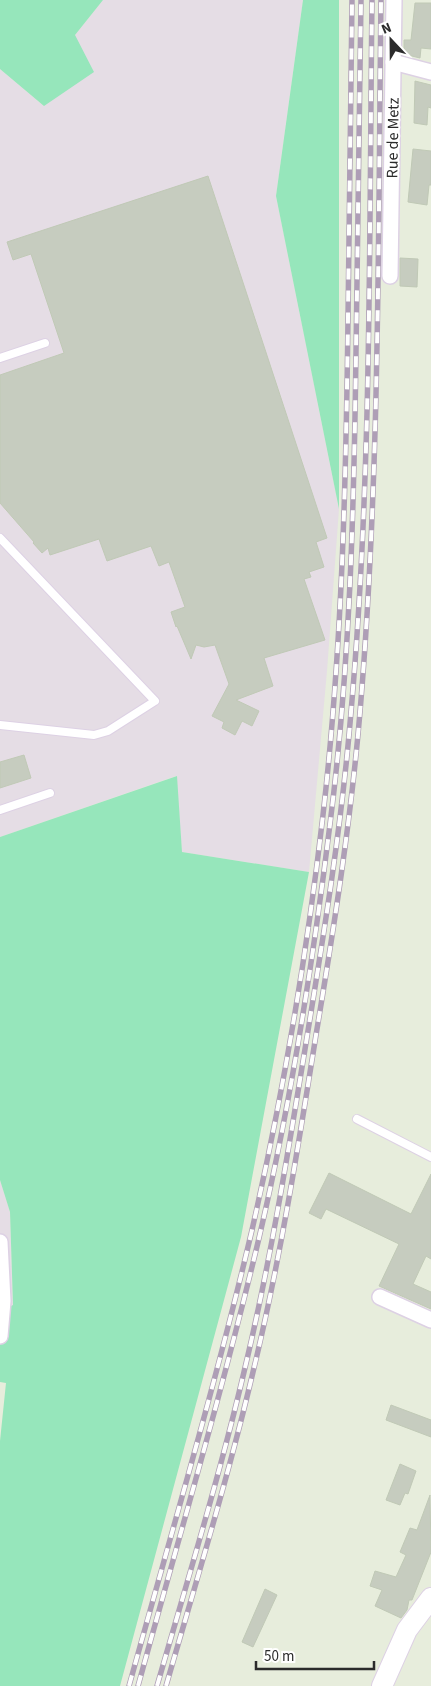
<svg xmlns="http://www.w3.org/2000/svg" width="431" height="1686" font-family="'Source Sans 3',sans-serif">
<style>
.industrial{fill:#e5dde5}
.green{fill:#96e6bb}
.building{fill:#c6ccbf;stroke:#c0c9b6}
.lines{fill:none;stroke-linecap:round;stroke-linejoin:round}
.lane-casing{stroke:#ddd1e4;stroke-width:10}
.street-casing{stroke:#ddd1e4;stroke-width:18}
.secondary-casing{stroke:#ddd1e4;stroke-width:22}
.lane{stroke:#fff;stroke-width:8}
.street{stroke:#fff;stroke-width:15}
.secondary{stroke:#fff;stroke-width:20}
.rail-casing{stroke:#ae9eb6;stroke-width:5.5}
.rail{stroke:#fff;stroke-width:4;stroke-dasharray:11;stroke-linecap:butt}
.labels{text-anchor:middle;stroke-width:4;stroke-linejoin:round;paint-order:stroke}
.street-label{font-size:16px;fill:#2b2b2b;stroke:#fff}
</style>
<rect width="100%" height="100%" fill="#e7eddc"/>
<g class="industrial">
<polygon points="103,0 303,0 276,196 339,509 327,671 309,872 182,852 176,776 0,837 0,69 44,106 75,35"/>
<polygon points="0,1180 10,1212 13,1306 0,1312"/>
</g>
<g class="green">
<polygon points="0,0 103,0 75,35 94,72 44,106 0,69"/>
<polygon points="303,0 339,0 339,509 276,196"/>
<polygon points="177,776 182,852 309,872 241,1237 120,1686 0,1686 0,1441 6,1383 0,1382 0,1312 13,1305 10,1212 0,1180 0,837"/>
</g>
<g class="building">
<polygon points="415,3 431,3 431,49 421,48 420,58 404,54 404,40 411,40"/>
<polygon points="415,81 431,85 431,108 428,107 427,125 414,123"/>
<polygon points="413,149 431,151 431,185 429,185 427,205 408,202"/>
<polygon points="208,176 327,538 316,542 324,567 309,572 311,577 304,579 325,640 264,658 273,686 236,700 259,711 252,726 242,721 235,735 222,728 224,722 212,716 229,684 215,645 204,647 196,645 191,659 177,626 176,627 171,612 185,607 169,562 159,566 151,546 107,561 99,539 50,555 48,548 42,553 33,543 34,542 0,503 0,375 64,353 31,254 13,260 7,242"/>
<polygon points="400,258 418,259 417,287 400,286"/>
<polygon points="24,755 31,778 0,788 0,762"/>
<polygon points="329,1173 411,1214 431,1174 431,1259 426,1256 413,1284 431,1292 431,1309 379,1286 399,1244 326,1209 321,1219 309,1213"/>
<polygon points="391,1405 431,1420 431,1437 386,1420"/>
<polygon points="400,1464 416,1471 408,1494 405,1493 400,1505 386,1500"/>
<polygon points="430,1495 431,1552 412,1600 409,1600 407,1610 401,1618 375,1606 382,1590 370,1586 375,1571 396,1577 406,1555 400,1552 410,1528 417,1530"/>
<polygon points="265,1589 277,1595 253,1647 242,1642"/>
</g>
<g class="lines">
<defs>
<g id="lane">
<polyline points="0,358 45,343"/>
<polyline points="0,538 155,701 108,731 94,735 0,725"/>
<polyline points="0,810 50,793"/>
<polyline points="357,1119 431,1157"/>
</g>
<g id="street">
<polyline points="393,62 431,72"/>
<polyline points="390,276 394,0"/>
<polyline points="0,1242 3,1301 0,1336"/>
<polyline points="380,1297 431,1320"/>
</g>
<polyline id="secondary" points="382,1686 407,1630 431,1598"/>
</defs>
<use href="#lane" class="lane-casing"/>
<use href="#street" class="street-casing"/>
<use href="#secondary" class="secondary-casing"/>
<use href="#lane" class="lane"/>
<use href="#street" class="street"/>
<use href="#secondary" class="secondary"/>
<defs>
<g id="rail">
<path d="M 129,1686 C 171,1534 216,1383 252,1230 C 283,1094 307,954 323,815 C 342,650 346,484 348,318 C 349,212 351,106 352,0"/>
<path d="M 138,1686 C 179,1537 223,1389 259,1238 C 291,1102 313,962 330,824 C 350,667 354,509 356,352 C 358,235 359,117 361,0"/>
<path d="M 157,1686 C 187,1582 219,1478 244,1372 C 270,1264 288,1153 306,1043 C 324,933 342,823 351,712 C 372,475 369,237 372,0"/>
<path d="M 166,1686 C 196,1582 228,1478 253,1372 C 280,1261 298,1148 316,1035 C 334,927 351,820 360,712 C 380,475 378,237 381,0"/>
</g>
</defs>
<use href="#rail" class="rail-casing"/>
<use href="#rail" class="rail"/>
</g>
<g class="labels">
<g class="street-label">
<text transform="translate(392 138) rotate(-89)" y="6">Rue de Metz</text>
</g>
</g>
<g transform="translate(391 40) rotate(338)" stroke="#ffffff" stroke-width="4" paint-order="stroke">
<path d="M0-4L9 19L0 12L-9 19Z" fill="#2b2b2b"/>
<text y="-8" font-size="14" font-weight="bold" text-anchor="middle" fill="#2b2b2b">N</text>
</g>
<path d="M256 1661v8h118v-8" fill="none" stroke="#2b2b2b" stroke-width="2.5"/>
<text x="264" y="1661" font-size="15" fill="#2b2b2b" stroke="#ffffff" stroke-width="4" paint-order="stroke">50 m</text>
</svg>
